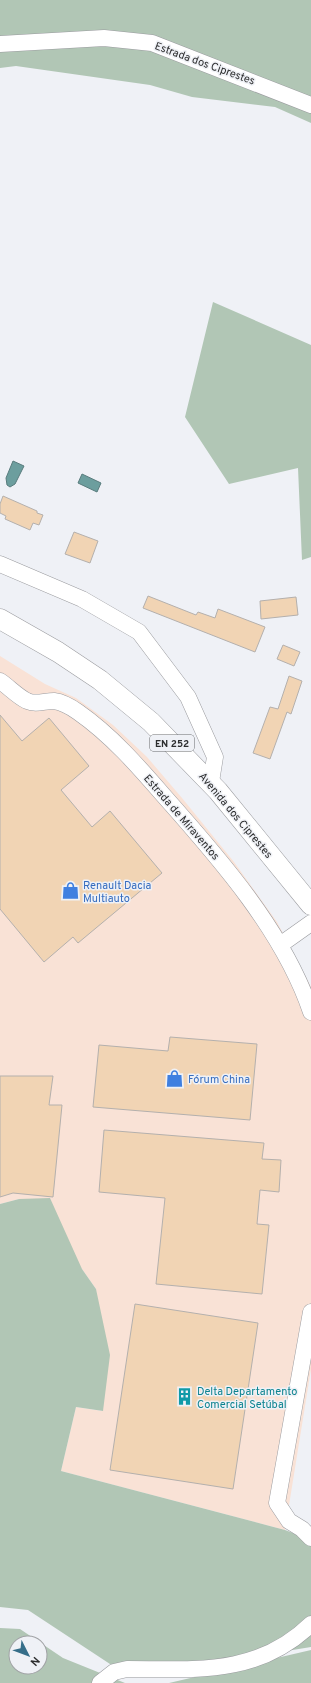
<svg xmlns="http://www.w3.org/2000/svg" width="311" height="1683" font-family="Overpass,sans-serif">
<style>
.commercial{fill:#f9e2d6}
.green{fill:#b1c6b5;fill-rule:evenodd}
.water{fill:#6c9e9e;stroke:#597c7d}
.building{fill:#f1d4b4;stroke:#b4b0ad}
.lines{fill:none;stroke-linecap:round;stroke-linejoin:round}
.minor-casing{stroke:#9a9b9f;stroke-width:17}
.major-casing{stroke:#9a9b9f;stroke-width:21}
.minor{stroke:#fff;stroke-width:16}
.major{stroke:#fff;stroke-width:20}
.labels{text-anchor:middle;stroke-width:3;stroke-linejoin:round;paint-order:stroke}
.shield{fill:#eff1f6;stroke:#67686b;stroke-width:1}
.shield-label{font-size:10px;font-weight:bold;fill:#2d2e2f}
.street-label{font-size:11px;fill:#2d2e2f;stroke:#eff1f6}
.shop-label{font-size:11px;fill:#366cbe;stroke:#eff1f6;text-anchor:start}
.culture-label{font-size:11px;fill:#0d838f;stroke:#eff1f6;text-anchor:start}
</style>
<rect width="100%" height="100%" fill="#eff1f6"/>
<polygon class="commercial" points="0,656 45,684 76,698 113,725 147,757 182,798 234,862 277,922 311,987 311,1369 285,1530 61,1471 76,1407 102,1411 96,1289 82,1269 19,1199 0,1204"/>
<g class="green">
<polygon points="0,0 311,0 311,123 275,107 192,97 150,85 16,66 0,68"/>
<polygon points="213,302 311,345 311,557 302,560 298,468 229,484 185,417"/>
<polygon points="50,1198 82,1269 96,1289 110,1355 103,1411 76,1407 61,1471 285,1530 311,1540 311,1647 212,1663 110,1664 28,1610 0,1607 0,1204 19,1199"/>
<path d="M 0,1628 L 20,1629 L 63,1658 L 125,1683 L 0,1683 ZM 16,1643 L 40,1643 L 40,1667 L 16,1667 Z"/>
<polygon points="311,1650 311,1683 169,1683"/>
</g>
<g class="water">
<polygon points="13,461 24,466 15,484 10,487 7,485 6,478"/>
<polygon points="82,474 101,483 97,492 78,483"/>
</g>
<g class="building">
<polygon points="3,496 37,511 37,513 43,515 39,525 33,523 30,530 5,519 6,516 0,513 0,504"/>
<polygon points="74,532 98,541 90,563 65,554"/>
<polygon points="148,596 196,615 198,612 215,618 218,609 265,627 255,652 143,608"/>
<polygon points="296,597 298,615 261,619 260,601"/>
<polygon points="283,645 300,652 294,666 277,659"/>
<polygon points="289,676 302,681 291,714 287,712 270,759 253,753 270,707 278,709"/>
<polygon points="0,715 22,741 49,718 89,766 61,790 92,827 110,811 162,873 78,943 73,937 44,962 0,909"/>
<polygon points="170,1037 257,1044 250,1120 93,1107 99,1045 168,1051"/>
<polygon points="0,1076 53,1076 49,1105 62,1105 53,1197 13,1193 0,1197"/>
<polygon points="104,1130 264,1143 262,1159 281,1160 279,1192 260,1190 257,1224 269,1225 262,1294 156,1284 165,1198 99,1192"/>
<polygon points="135,1304 258,1323 233,1489 110,1470"/>
</g>
<g class="lines">
<defs>
<g id="minor">
<polyline points="0,44 104,38 152,43 311,105"/>
<polyline points="0,564 82,599 139,632 188,697 215,757 211,782"/>
<path d="M 0,681 C 9,687 17,696 27,701 C 36,705 44,701 54,701 C 62,702 71,707 78,712 C 111,735 138,766 164,796 C 220,859 284,932 311,1012"/>
<polyline points="280,945 311,923"/>
<polyline points="311,1312 277,1503 289,1521 302,1529 311,1538"/>
<path d="M 100,1683 L 114,1672 L 127,1669 C 195,1669 258,1676 311,1624"/>
</g>
<polyline id="major" points="0,619 58,652 100,680 151,722 218,791 311,905"/>
</defs>
<use href="#minor" class="minor-casing"/>
<use href="#major" class="major-casing"/>
<use href="#minor" class="minor"/>
<use href="#major" class="major"/>
</g>
<defs>
<symbol id="shop-bare" viewBox="-9 -9 18 18"><path d="M-5-2.5h2.3a2.7 3.5 0 0 1 5.4 0H5L5.5 6h-11ZM-1.5-2.5h3a1.5 2.3 0 0 0-3 0Z" fill="#3f7fe0" stroke="#eff1f6" stroke-width="2.5" paint-order="stroke"/></symbol>
<symbol id="building-bare" viewBox="-9 -9 18 18"><path d="M-4-6H4V6H1V3H-1V6H-4ZM-2.5-4.3h1.7v1.8h-1.7ZM.8-4.3h1.7v1.8H.8ZM-2.5-1h1.7V.8h-1.7ZM.8-1h1.7V.8H.8Z" fill="#0f9aa8" stroke="#eff1f6" stroke-width="2.5" paint-order="stroke"/></symbol>
</defs>
<g fill-rule="evenodd">
<use href="#shop-bare" x="58" y="878" width="25" height="25"/>
<use href="#shop-bare" x="162" y="1066" width="25" height="25"/>
<use href="#building-bare" x="172" y="1384" width="25" height="25"/>
</g>
<g class="labels">
<rect class="shield" x="150" y="735" width="44" height="16" rx="3"/>
<g class="shield-label">
<text x="172" y="747">EN 252</text>
</g>
<g class="street-label">
<text transform="translate(205 63) rotate(20)" y="4">Estrada dos Ciprestes</text>
<text transform="translate(236 815) rotate(50)" y="4">Avenida dos Ciprestes</text>
<text transform="translate(182 817) rotate(49)" y="4">Estrada de Miraventos</text>
</g>
<g class="shop-label">
<text x="83" y="889">Renault Dacia<tspan x="83" dy="13">Multiauto</tspan></text>
<text x="188" y="1083">Fórum China</text>
</g>
<g class="culture-label">
<text x="197" y="1395">Delta Departamento<tspan x="197" dy="13">Comercial Setúbal</tspan></text>
</g>
</g>
<g transform="translate(28 1655) rotate(132)"><circle r="19" fill="#eff1f6" stroke="#a1a3a6"/>
<path d="M0-3L7 15L0 10L-7 15Z" fill="#366e89"/>
<text y="-6" font-size="11" font-weight="bold" text-anchor="middle" fill="#2d2e2f">N</text>
</g>
</svg>
